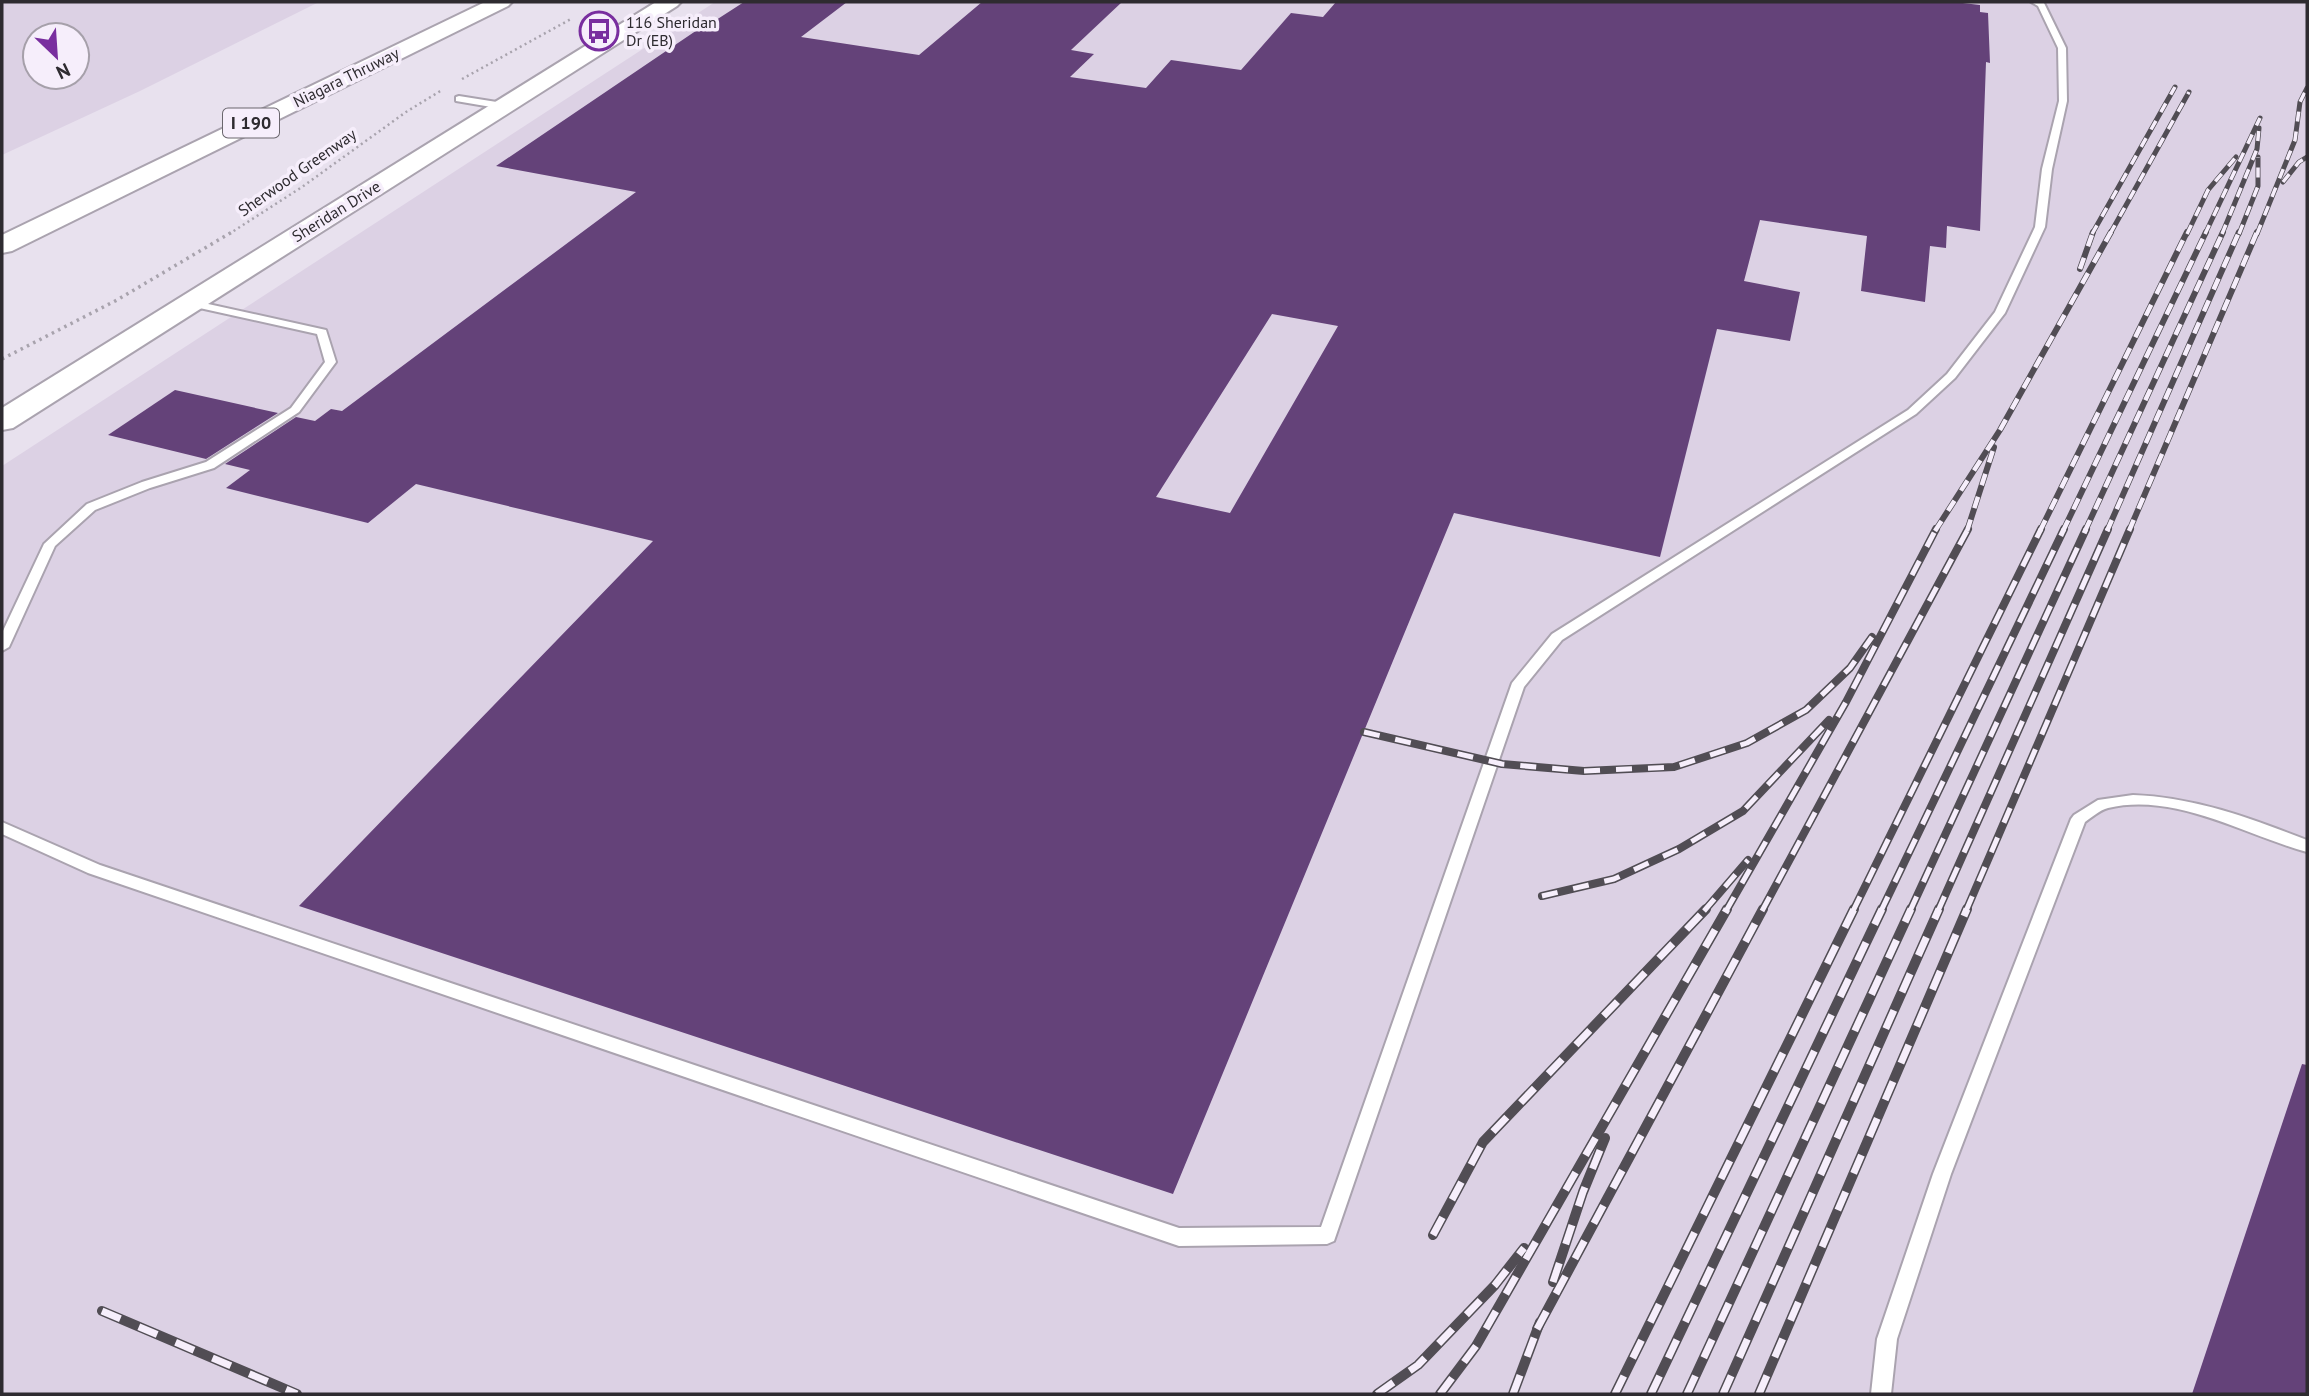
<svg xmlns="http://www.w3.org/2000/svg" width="2309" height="1396" font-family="'PT Sans',sans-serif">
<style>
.built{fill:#dcd1e4;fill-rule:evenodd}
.building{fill:#644279;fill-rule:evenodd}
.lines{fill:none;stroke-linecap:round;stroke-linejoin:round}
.service-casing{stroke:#aaa3af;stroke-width:4}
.secondary-casing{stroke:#aaa3af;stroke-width:4}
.motorway-casing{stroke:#aaa3af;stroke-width:4}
.path-far1{stroke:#a8a3ad;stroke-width:2.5;stroke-dasharray:2 3.5;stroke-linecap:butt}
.path{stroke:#a8a3ad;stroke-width:3.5;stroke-dasharray:2.5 4.5;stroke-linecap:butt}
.service{fill:#fff;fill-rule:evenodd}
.secondary{fill:#fff;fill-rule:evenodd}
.motorway{fill:#fff;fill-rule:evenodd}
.rail-far3-casing{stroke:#514d54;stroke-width:5}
.rail-far2-casing{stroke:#514d54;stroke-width:6}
.rail-far1-casing{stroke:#514d54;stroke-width:8}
.rail-casing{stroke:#514d54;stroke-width:10}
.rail-far3{stroke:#f6eefb;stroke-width:3.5;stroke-dasharray:10;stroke-linecap:butt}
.rail-far2{stroke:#f6eefb;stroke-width:4.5;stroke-dasharray:12;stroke-linecap:butt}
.rail-far1{stroke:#f6eefb;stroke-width:5;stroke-dasharray:16;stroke-linecap:butt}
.rail{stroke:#f6eefb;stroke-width:7;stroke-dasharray:20;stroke-linecap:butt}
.labels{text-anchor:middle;stroke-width:7;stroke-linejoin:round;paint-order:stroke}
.far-poi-label{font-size:16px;fill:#2e2b30;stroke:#f6eefb;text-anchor:start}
.far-street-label{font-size:16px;fill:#2e2b30;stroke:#f6eefb}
.shield{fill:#f6eefb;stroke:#6a666d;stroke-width:2}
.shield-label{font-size:18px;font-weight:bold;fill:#2e2b30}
</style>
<rect width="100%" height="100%" fill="#e8e1ee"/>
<g class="built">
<path d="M 2,2 L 319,2 L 140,91 L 2,155 ZM 35,35 L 77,35 L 77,77 L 35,77 Z"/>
<polygon points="715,2 2307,2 2307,1394 2,1394 2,466"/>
</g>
<g class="building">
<path d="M 744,2 L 847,2 L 801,37 L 919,55 L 982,2 L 1122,2 L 1071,50 L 1094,54 L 1070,77 L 1146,88 L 1171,60 L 1241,70 L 1291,13 L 1323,17 L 1336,2 L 1954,2 L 1980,5 L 1980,12 L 1988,13 L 1990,63 L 1986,62 L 1980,231 L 1947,226 L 1946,248 L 1930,246 L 1925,302 L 1861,291 L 1867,236 L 1760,220 L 1744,281 L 1800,292 L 1790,341 L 1717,329 L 1660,557 L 1454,513 L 1173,1194 L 299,906 L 653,541 L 416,484 L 368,523 L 226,488 L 250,470 L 225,464 L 296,417 L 315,421 L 331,409 L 342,411 L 636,192 L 496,166 L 709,22 L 713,22 ZM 1272,314 L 1338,326 L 1230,513 L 1156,497 Z"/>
<polygon points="175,390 278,413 206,459 108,435"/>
<polygon points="2302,1064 2307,1065 2307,1394 2192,1394"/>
</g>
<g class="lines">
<defs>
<g id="service">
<polygon points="2031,2 2044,3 2066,48 2067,101 2052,169 2045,227 2005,313 1955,378 1916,414 1562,640 1524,687 1334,1241 1327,1244 1179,1246 88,873 2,834 2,822 100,865 1179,1228 1321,1227 1512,683 1552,634 1908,410 1947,374 1995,312 2035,227 2042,169 2059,101 2058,48 2038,6"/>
<polygon points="587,22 625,28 629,30 625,32 590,26 587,26"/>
<polygon points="459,96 503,103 507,106 503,109 456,101 456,97"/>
<polygon points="190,300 326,330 336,362 299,412 214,468 150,488 95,510 55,546 9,647 2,651 2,633 44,544 87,504 142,482 206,462 291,408 325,362 317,334 186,305 185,303"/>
<path d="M 2133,795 C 2194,797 2250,818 2307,840 L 2307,852 C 2245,835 2175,792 2108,808 C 2100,810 2092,817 2085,822 L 1951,1174 L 1897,1339 L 1891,1394 L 1871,1394 L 1877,1339 L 1933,1174 L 2071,819 L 2074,815 L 2098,800 Z"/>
</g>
<polygon id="secondary" points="656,2 681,2 677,6 13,428 2,430 2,408"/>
<polygon id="motorway" points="485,2 512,2 508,6 12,251 2,253 2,235"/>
</defs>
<use href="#service" class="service-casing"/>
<use href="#secondary" class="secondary-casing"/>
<use href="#motorway" class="motorway-casing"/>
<g class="path-far1">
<polyline points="462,79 571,19"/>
<polyline points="229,234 302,187 406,112 442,90"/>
</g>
<polyline class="path" points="2,359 117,300 232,232"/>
<use href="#service" class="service"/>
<use href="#secondary" class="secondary"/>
<use href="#motorway" class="motorway"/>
<defs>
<g id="rail-far3">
<polyline points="2283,182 2299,162 2307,157"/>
<polyline points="2092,234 2175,87"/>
<polyline points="2110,234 2189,92"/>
<polyline points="2187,234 2208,190 2236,157"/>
<polyline points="2205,234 2260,118"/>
<polyline points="2222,234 2257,149 2259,128"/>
<polyline points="2239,234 2258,186 2258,157"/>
<polyline points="2257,234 2295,140 2300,102 2307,88"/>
</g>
<g id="rail-far2">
<polyline points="2080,269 2093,232"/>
<polyline points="1935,531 2000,430 2111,232"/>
<polyline points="1967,531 1994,447"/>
<polyline points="2040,531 2187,232"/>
<polyline points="2063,531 2206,232"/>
<polyline points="2085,531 2223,232"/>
<polyline points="2107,531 2239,232"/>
<polyline points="2129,531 2257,232"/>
</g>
<g id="rail-far1">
<polyline points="1364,732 1502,764 1584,771 1674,767 1747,743 1806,710 1850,668 1872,637"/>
<polyline points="1542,896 1614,879 1679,849 1743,811 1829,720"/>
<polyline points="1704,911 1748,860"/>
<polyline points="1726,911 1846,702 1936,529"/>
<polyline points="1762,911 1968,529"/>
<polyline points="1853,911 2041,529"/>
<polyline points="1881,911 2064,529"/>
<polyline points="1910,911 2086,529"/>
<polyline points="1938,911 2108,529"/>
<polyline points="1966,911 2130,529"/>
</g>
<g id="rail">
<polyline points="1433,1235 1483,1142 1706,909"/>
<polyline points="1553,1282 1583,1192 1605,1138"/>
<polyline points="102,1311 297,1394"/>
<polyline points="1537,1329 1763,909"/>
<polyline points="1377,1394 1418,1365 1495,1285 1524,1248"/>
<polyline points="1440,1394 1476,1346 1727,909"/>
<polyline points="1513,1394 1540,1322"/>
<polyline points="1615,1394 1854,909"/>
<polyline points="1651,1394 1882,909"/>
<polyline points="1687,1394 1911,909"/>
<polyline points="1723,1394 1939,909"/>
<polyline points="1759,1394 1967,909"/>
</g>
</defs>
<use href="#rail-far3" class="rail-far3-casing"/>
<use href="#rail-far2" class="rail-far2-casing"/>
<use href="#rail-far1" class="rail-far1-casing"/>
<use href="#rail" class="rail-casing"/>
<use href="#rail-far3" class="rail-far3"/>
<use href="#rail-far2" class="rail-far2"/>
<use href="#rail-far1" class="rail-far1"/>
<use href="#rail" class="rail"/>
</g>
<defs>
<symbol id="bus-ring" viewBox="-11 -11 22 22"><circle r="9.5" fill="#f6eefb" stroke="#792e9f" stroke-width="1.5"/><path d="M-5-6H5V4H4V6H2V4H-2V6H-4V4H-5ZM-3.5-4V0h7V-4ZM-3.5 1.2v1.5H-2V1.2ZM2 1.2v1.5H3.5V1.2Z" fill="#792e9f"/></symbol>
</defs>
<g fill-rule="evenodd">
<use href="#bus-ring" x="577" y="9" width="44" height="44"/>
</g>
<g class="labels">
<g class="far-poi-label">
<text x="626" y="28">116 Sheridan<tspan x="626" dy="18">Dr (EB)</tspan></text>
</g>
<g class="far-street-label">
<text transform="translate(346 77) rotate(-26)" y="6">Niagara Thruway</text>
<text transform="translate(297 172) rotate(-35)" y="6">Sherwood Greenway</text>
<text transform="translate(336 211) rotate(-32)" y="6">Sheridan Drive</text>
</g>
<rect class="shield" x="223" y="108.5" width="56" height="29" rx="5"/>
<g class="shield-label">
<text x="251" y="129">I 190</text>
</g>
</g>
<rect width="2309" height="1396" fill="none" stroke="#2e2b30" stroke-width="7"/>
<g transform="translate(56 56) rotate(155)"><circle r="33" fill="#f6eefb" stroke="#a6a0aa" stroke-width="2"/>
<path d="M0-5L12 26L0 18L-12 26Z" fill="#792e9f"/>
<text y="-10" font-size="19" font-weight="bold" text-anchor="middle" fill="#2e2b30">N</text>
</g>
</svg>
